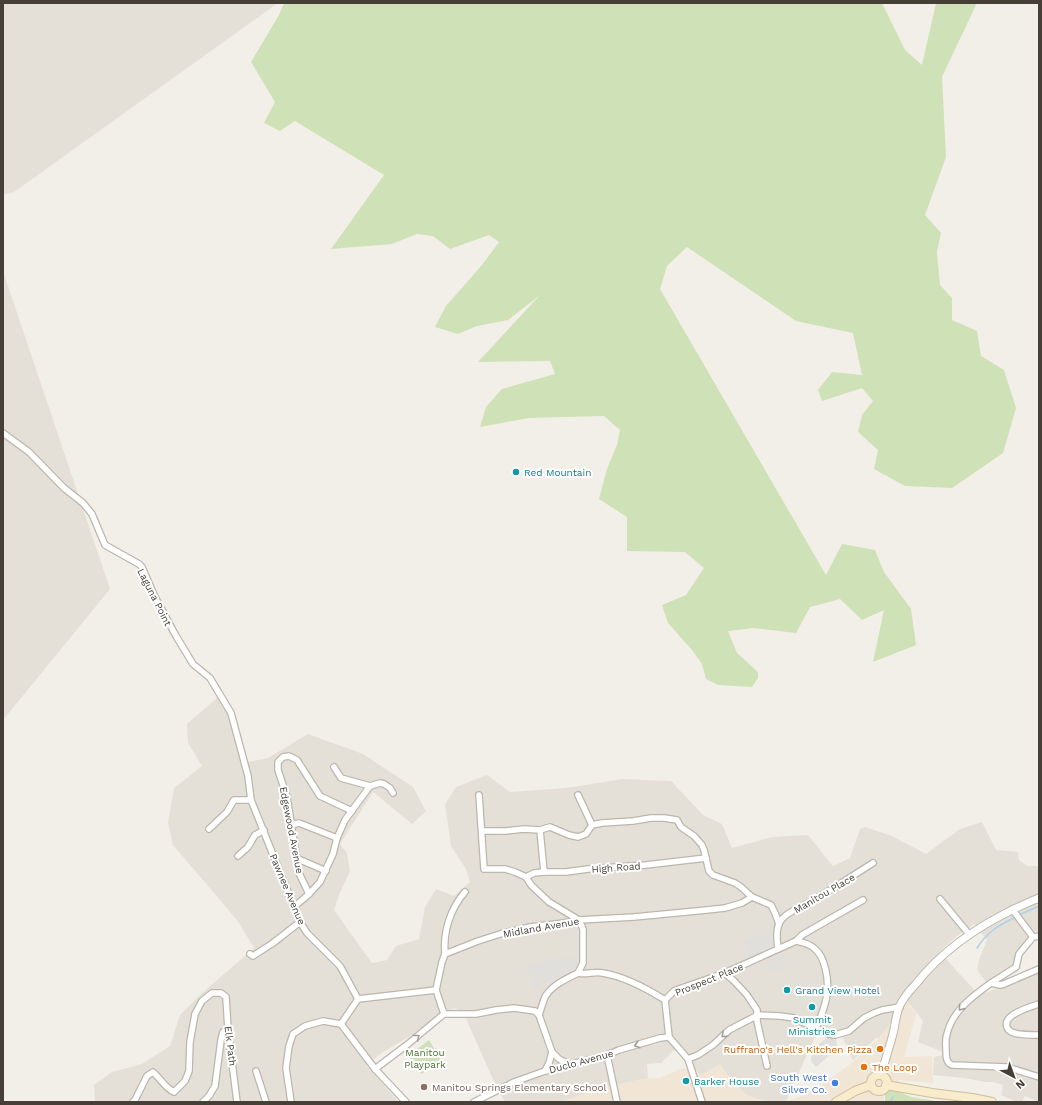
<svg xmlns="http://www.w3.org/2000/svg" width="1042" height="1105" font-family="'Work Sans',sans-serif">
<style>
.residential{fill:#e5e0d7}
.commercial{fill:#f1e5d6}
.green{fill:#cfe1b6}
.parking{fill:#e1dfdc}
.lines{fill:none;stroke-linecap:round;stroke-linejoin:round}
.stream{stroke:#acd1e8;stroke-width:1.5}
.minor-casing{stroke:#bcb6ac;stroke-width:8}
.tertiary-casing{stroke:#bcb6ac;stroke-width:9}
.secondary-casing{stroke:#ccbf9d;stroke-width:10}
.minor{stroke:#fff;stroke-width:5.5}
.tertiary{stroke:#fff;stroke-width:7}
.secondary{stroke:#f8eccc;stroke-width:8}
.oneway{stroke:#a29f9c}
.culture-dot{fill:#0f9aa8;stroke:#fff;stroke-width:1.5}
.food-dot{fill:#e8710a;stroke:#fff;stroke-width:1.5}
.shop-dot{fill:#3f7fe0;stroke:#fff;stroke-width:1.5}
.education-dot{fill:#8d6e63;stroke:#fff;stroke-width:1.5}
.labels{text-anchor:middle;stroke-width:4;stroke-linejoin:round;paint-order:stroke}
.culture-label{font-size:10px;fill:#0d838f;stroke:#fff;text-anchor:start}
.street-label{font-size:10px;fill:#453f38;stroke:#fff}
.food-label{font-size:10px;fill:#c56008;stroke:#fff;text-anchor:end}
.park-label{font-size:10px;fill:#4b7032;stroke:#fff}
.shop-label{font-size:10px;fill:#366cbe;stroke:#fff;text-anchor:end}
.education-label{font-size:10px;fill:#785e54;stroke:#fff;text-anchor:start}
</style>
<rect width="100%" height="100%" fill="#f2efe8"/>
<g class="residential">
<polygon points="3,3 278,3 14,192 3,195"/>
<polygon points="3,271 110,589 3,720"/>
<polygon points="218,697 228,712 235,739 243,763 268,758 308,734 363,754 413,787 426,811 412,824 373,792 340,844 347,853 350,871 339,895 334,910 354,938 372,963 387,960 396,946 419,939 425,907 436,889 454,896 470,882 466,869 451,846 445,804 456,787 487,775 510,792 566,788 623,779 671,781 703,815 722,824 732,848 772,837 808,835 833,866 850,858 860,829 865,827 892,836 926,854 960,829 982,822 996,850 1018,852 1019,860 1027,866 1039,866 1039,932 1035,931 1018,950 1015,954 1015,964 987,983 977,970 979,960 987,940 974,924 957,936 940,951 946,959 979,995 1039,973 1039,1102 1025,1096 1022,1102 1017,1102 1001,1095 1003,1085 993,1082 986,1082 964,1078 933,1075 934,1057 948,1054 918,1042 923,1021 908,1002 901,998 896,1003 889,1036 876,1038 853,1060 840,1032 835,1032 820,1026 786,1101 782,1102 765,1101 746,1095 729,1077 720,1064 700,1076 683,1048 673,1051 661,1063 647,1064 648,1078 600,1088 561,1102 505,1102 496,1086 463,1012 454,1008 432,1020 416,1033 383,1052 366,1065 399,1102 95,1102 94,1085 112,1072 142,1064 170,1046 180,1015 201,994 254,948 237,920 173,845 168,823 174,788 202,766 188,743 187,724"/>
</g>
<g class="commercial">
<polygon points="907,1002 916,1014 904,1057 932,1056 933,1083 899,1080 884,1094 884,1102 782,1102 791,1100 808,1094 852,1063 877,1040"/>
<polygon points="720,1064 729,1077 746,1095 765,1101 774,1102 561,1102 600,1088 648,1078 660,1078 678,1070 685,1068 700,1076"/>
</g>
<g class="green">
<polygon points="284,3 882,3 905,50 922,65 936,3 975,3 976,5 942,77 946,157 925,215 941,233 937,252 940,285 952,298 952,320 977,331 981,356 1004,370 1016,408 1003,453 952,488 905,486 874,469 878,450 858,432 862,415 873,401 862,388 822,401 818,390 832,372 862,375 853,333 796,321 687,247 667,266 660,289 826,575 842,544 875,550 884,572 911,609 916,645 873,662 884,610 862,620 840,599 810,607 796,633 754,628 728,631 737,653 758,672 758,678 752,687 718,685 706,679 702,664 692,650 668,623 662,605 686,595 704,568 685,552 627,551 627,517 599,499 607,469 617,445 620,430 604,416 529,418 480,427 486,407 502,389 555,374 550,361 478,362 540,295 508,320 477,326 458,334 435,327 446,306 482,265 499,242 489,235 450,249 433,236 417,234 392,244 331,249 384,175 295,121 280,131 264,123 275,102 251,62 279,15"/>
<polygon points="429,1040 442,1062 421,1074 419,1069 410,1059 412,1053"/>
<polygon points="890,1091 898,1091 911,1097 942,1102 885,1102 885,1092"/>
</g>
<g class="parking">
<polygon points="774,932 772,945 767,950 748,959 744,940"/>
<polygon points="778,954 780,956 783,955 787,964 782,965 784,970 776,973 775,971 771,973 767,959"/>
<polygon points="556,958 579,958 576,967 567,971 564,970 565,974 542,985 536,989 532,988 525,966"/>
<polygon points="828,1037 836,1039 837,1049 816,1067 811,1061 812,1053 815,1047"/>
</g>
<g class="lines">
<g class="stream">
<polyline points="1019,915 1039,906"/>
<path d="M 977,948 C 987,932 999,925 1016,917"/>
<polyline points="890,1102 893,1097"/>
</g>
<defs>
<g id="minor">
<polyline points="3,433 29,452 64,488 83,503 92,514 105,545 139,564 142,567 155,597 176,636 193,664 210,678 231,713 248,776 251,800 294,907 300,922 307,933 340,966 358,999 341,1024"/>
<polyline points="334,767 341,778 370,786"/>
<polyline points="479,795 484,869 505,869 515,872 526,877 531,885 549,902 579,920 583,929 583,963 578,973"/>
<polyline points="578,795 592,825"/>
<polyline points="291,825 299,823 337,838"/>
<polyline points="209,829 227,812 234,800 251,800"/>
<polyline points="540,830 544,872"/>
<polyline points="482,831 506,831 524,829 540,830 550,827 569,835 578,837 586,834 592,825 602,823 633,821 651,818 664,818 677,820 681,827 694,836 702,845 704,850 709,871 713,875 735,883 741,887 752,897 771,905 775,913 779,924"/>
<polyline points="238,856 248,847 255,835 264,830"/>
<polyline points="296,858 326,871"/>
<polyline points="526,877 534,873 544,872 566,872 588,869 646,865 706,858"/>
<polyline points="309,894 299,873 287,797 278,770 278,762 283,757 289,756 297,760 320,796 352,811"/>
<polyline points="940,899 969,934"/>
<polyline points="294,907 309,894 320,882 333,854 337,838 345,820 370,786 380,783 384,784 390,788 393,793"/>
<polyline points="1012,909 1033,937 1019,954 1016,967 991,983 1000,985 1004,984 1039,969"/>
<polyline points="1033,937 1039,936"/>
<path d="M 796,941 C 802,942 810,944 815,949 C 825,957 829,980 827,993 C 826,1005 821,1017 816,1028"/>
<path d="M 778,949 C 777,940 775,927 782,919 C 789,911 801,907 810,902 C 832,890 852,876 873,863"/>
<polyline points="250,954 253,956 273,943 300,922"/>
<path d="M 445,954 C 443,932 450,909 465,892"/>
<polyline points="725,973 734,981 747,995 757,1010 757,1021 767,1066"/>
<path d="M 991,983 C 973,996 952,1011 947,1034 C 945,1039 946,1044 946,1049 C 946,1056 946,1063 952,1065 L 1007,1067 L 1039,1077"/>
<polyline points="436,990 442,962 445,954 478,941 500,934 530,927 564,923 579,920 634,917 707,910 725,908 742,903 752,897"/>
<polyline points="436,990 444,1014"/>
<polyline points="358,999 436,990"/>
<polyline points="665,1000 674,991 679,989 725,973 796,941 802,935 863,900"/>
<polyline points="665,1000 669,1037 688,1059 702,1102"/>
<path d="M 1039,1004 C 1030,1007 1002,1015 1007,1027 C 1008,1031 1011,1032 1014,1033 C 1022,1035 1031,1035 1039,1035"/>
<polyline points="539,1015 552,1052 559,1059 568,1064"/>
<polyline points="341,1024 375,1069 406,1102"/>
<polyline points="607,1055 617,1102"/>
<polyline points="688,1059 698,1055 713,1045 729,1030 758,1015 780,1016 794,1018 828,1034 835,1035 849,1031 864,1018 874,1013 882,1010 900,1007"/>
<path d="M 375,1069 L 408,1044 L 444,1014 L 476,1014 L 496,1010 L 514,1008 L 535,1011 L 539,1015 C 541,1009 543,1002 545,997 C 552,985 566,979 578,973 C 588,975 594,971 603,973 C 626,977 646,988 665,1000"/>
<polyline points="256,1071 266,1102"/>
<polyline points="545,1071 549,1063 552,1052"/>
<path d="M 133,1102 L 135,1100 L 147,1076 L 153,1072 C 160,1078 165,1088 174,1092 L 185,1081 L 189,1071 L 190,1042 L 195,1014 L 202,1001 L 212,993 L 221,993 L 226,997 L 228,1030 L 237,1102"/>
<polyline points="203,1102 209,1096 215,1086 221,1040 223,1032 228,1030"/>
<polyline points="291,1102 286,1068 289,1046 293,1034 305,1026 323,1021 341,1024"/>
<polyline points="474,1102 514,1082 545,1071 607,1055 619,1050 660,1038 669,1037"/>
</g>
<path id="tertiary" d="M 881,1075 C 885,1061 889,1048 893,1034 C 895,1025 896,1016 899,1007 C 903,999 909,991 915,985 C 947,944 992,917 1039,898"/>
<g id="secondary">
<circle cx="879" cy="1083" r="8"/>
<polyline points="886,1085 932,1093 972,1098 992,1102"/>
<polyline points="836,1102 855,1091 871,1085"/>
</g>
</defs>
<use href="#minor" class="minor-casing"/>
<use href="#tertiary" class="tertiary-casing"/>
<use href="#secondary" class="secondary-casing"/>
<use href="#minor" class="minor"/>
<use href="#tertiary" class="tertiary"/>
<use href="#secondary" class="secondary"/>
</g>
<defs><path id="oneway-chevron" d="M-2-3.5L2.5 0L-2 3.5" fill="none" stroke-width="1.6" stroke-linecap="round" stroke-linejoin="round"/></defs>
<g class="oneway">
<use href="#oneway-chevron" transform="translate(961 1008) rotate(129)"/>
<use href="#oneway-chevron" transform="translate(724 1035) rotate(138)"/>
<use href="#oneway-chevron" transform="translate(417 1037) rotate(-39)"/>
<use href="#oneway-chevron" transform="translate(637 1045) rotate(164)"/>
</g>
<g class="culture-dot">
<circle cx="516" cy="472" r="4"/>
<circle cx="787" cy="990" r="4"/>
<circle cx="812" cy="1007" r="4"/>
<circle cx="686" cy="1081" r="4"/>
</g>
<g class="food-dot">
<circle cx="880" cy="1049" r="4"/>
<circle cx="864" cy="1067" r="4"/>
</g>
<circle class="shop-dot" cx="835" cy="1083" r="4"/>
<circle class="education-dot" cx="424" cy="1087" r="4"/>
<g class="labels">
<g class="culture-label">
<text x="524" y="476">Red Mountain</text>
<text x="795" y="994">Grand View Hotel</text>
<text x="812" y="1023" text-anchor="middle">Summit<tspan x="812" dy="12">Ministries</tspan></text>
<text x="694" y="1085">Barker House</text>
</g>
<g class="street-label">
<text transform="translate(155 597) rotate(63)" y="4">Laguna Point</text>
<text transform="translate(292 830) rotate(79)" y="4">Edgewood Avenue</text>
<text transform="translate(616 867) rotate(-4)" y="4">High Road</text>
<text transform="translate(288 889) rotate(67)" y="4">Pawnee Avenue</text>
<text transform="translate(824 893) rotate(-30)" y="4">Manitou Place</text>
<text transform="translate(541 927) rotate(-10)" y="4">Midland Avenue</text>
<text transform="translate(709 979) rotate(-22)" y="4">Prospect Place</text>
<text transform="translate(231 1046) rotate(83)" y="4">Elk Path</text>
<text transform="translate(581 1061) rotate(-15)" y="4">Duclo Avenue</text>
</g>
<g class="food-label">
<text x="872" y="1053">Ruffrano's Hell's Kitchen Pizza</text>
<text x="872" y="1071" text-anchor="start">The Loop</text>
</g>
<g class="park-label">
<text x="425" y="1056">Manitou<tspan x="425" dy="12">Playpark</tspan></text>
</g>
<g class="shop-label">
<text x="827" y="1081">South West<tspan x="827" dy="12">Silver Co.</tspan></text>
</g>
<g class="education-label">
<text x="432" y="1091">Manitou Springs Elementary School</text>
</g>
</g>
<rect width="1042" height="1105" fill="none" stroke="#453f38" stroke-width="8"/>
<g transform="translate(1014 1077) rotate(139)" stroke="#ffffff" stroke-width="3" paint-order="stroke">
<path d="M0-3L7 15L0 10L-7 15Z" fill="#453f38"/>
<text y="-6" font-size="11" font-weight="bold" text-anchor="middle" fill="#453f38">N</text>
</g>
</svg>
